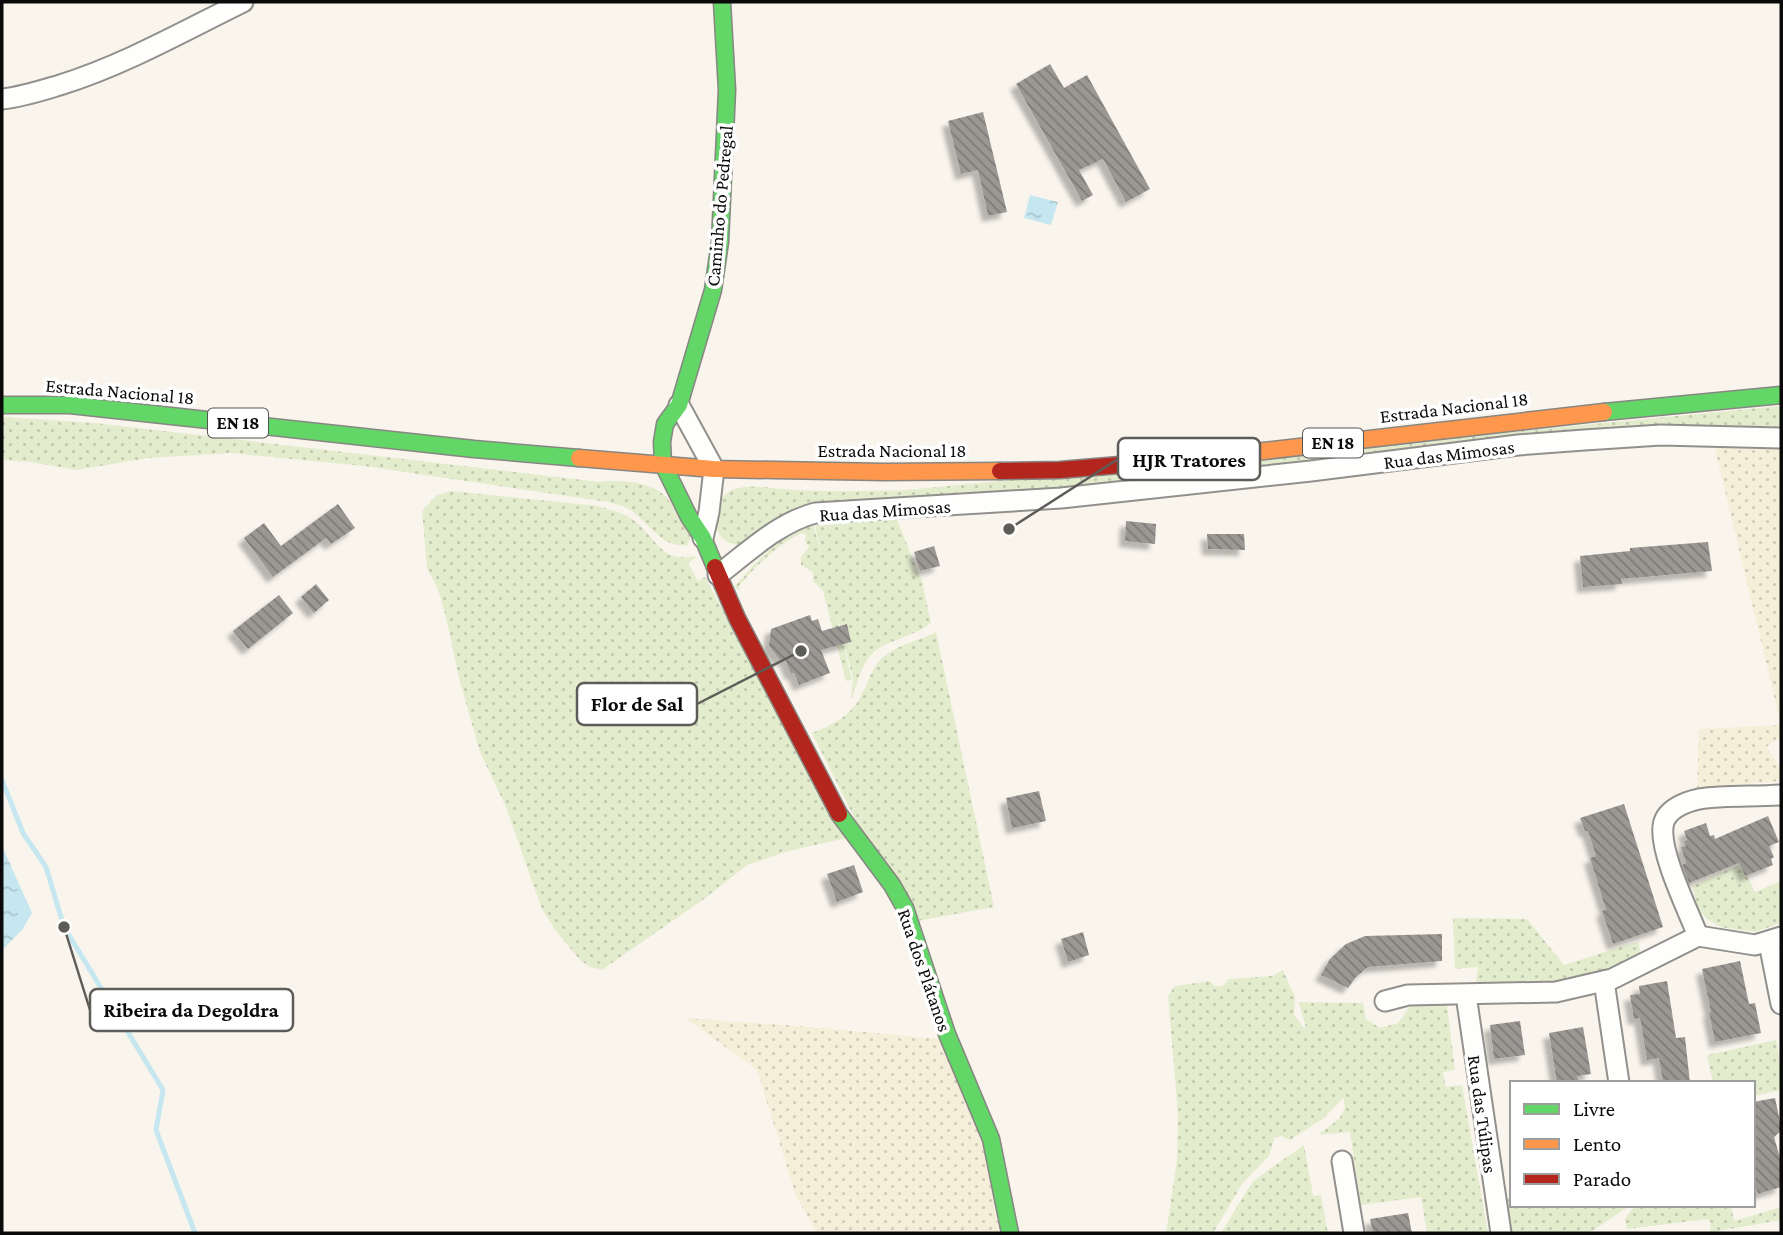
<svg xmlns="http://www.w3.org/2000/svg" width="1783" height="1235" font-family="'Crimson Pro',serif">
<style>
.farmland{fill:url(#farmland-dots)}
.grass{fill:url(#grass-dots)}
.water{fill:url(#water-ripples)}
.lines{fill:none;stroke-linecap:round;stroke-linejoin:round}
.stream{stroke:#c6e6f0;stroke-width:5}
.building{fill:url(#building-back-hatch);filter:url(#shadow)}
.street-casing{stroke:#92908c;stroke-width:23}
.fast-casing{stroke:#888683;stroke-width:19}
.slow-casing{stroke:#888683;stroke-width:19}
.jam-casing{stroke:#888683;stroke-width:19}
.street{stroke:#fefefc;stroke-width:19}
.fast{stroke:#63d668;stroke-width:16}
.slow{stroke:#ff974d;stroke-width:16}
.jam{stroke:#b3261e;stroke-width:16}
.labels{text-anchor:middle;stroke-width:7;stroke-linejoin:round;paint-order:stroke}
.shield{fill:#fff;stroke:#545454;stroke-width:2}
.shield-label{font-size:18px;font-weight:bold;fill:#0a0a0a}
.street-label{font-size:19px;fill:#0a0a0a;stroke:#fff}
.leader{fill:none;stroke:#5e5c59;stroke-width:2.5}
.callout-dot{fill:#5e5c59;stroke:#fff;stroke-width:2.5}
.callout{fill:#fff;stroke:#5e5c59;stroke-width:2.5}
.callout-label{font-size:21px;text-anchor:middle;font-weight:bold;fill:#0a0a0a}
</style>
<defs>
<pattern id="farmland-dots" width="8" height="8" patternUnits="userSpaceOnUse" patternTransform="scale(1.75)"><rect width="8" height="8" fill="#f5efda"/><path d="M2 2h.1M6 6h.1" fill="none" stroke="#d1ccba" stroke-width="1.8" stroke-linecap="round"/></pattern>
<pattern id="grass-dots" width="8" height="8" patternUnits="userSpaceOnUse" patternTransform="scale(1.75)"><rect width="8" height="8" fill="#e4ecce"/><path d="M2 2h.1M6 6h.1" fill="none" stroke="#c2c9b0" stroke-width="1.8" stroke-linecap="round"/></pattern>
<pattern id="water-ripples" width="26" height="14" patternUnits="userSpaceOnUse" patternTransform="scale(1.75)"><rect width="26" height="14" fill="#c6e6f0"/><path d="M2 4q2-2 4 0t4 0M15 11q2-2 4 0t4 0" fill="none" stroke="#a9c4cc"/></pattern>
<pattern id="building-back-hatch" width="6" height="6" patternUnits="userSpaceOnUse" patternTransform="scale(1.75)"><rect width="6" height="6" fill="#9b9894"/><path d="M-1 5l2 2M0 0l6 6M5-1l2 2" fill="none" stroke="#7d7a77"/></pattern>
<filter id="shadow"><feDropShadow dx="-6" dy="6" stdDeviation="2" flood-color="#0004"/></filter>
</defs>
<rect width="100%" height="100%" fill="#f9f5ed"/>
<g class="farmland">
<polygon points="1714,445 1781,448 1781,738 1767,746 1781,770 1781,781 1697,788 1699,729 1781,725"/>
<polygon points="685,1018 812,1027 940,1039 979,1127 1000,1233 817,1233 796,1196 757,1070"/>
</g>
<g class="grass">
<path d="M 1781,406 L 1781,429 L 1627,427 L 1537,433 L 1306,463 L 1058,490 L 811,504 L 791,510 L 739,545 C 708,543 709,500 732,490 C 752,482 776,490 797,490 C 833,492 870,491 906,490 Z"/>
<path d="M 2,417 L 95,423 L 600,482 C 620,479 654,482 667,498 C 676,509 683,523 691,535 L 688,545 C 661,549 649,522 629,509 C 622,505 615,504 608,502 L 364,466 L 231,453 L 148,458 L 77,470 L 30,462 L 2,460 Z"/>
<path d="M 451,491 L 598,506 C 611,510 624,513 635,521 C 656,538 661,563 694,556 L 696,558 L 688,563 L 698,581 L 705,577 L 847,838 L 788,851 L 747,865 L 704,899 L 602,970 L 590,967 L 580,960 L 556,931 L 541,907 L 506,807 L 480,752 L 459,678 L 447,621 L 438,589 L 427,568 L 422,511 L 437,495 Z"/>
<path d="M 896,517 L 922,582 L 931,623 C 914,637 888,639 872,654 C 860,666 858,685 851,699 L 853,678 L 844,644 L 851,642 L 847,625 L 840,626 L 837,619 L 852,680 L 846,681 L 823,591 L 813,581 L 813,572 L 801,565 L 801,557 L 809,547 L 805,541 L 806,535 L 802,533 C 777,545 757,565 739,586 L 740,591 L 734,587 C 756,562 780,534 813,524 L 823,559 L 814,522 Z"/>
<path d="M 936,632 L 994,907 L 917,921 L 865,839 L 812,733 C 831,726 850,716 860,698 C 867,685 871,670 881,659 C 895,645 919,641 936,632 Z"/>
<polygon points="1741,864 1755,892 1781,881 1781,923 1755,932 1720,927 1707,919 1698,908 1692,886"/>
<path d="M 1453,918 L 1527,919 L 1564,965 L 1639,941 L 1640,954 C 1628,960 1617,967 1605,971 C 1564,985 1519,982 1476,983 L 1478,967 L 1455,969 Z"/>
<path d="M 1283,970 L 1295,997 L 1294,1015 L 1304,1028 L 1306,1028 L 1299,1002 L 1363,1003 L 1366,1019 L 1380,1028 L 1398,1023 L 1411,1005 L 1447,1005 L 1455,1070 L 1443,1072 L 1446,1087 L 1462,1085 L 1488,1233 L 1427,1233 L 1421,1197 L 1361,1205 L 1350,1132 L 1318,1135 L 1339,1119 L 1345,1108 L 1343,1098 L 1324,1118 L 1290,1140 L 1281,1136 L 1275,1137 L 1269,1156 L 1242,1184 L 1213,1233 L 1166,1233 L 1177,1160 L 1178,1114 L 1168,996 L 1175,986 L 1210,981 L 1215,986 C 1221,987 1225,986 1228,979 L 1272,976 Z"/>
<polygon points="1776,1040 1781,1067 1781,1090 1753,1096 1753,1083 1713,1083 1707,1055"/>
<polygon points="1304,1145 1313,1196 1321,1195 1328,1233 1221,1233 1253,1181"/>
<polygon points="1512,1197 1512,1205 1631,1205 1589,1233 1511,1233 1506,1198"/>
<polygon points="1635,1205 1731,1205 1734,1221 1781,1207 1781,1220 1718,1231 1718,1233 1710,1233 1711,1223 1708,1219 1627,1229 1625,1219"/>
</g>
<g class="water">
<polygon points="1030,195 1058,202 1051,225 1024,218"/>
<polygon points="2,846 32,913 22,930 3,949"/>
</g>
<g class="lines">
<polyline class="stream" points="2,780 23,833 46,867 64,927 163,1090 156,1130 195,1233"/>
</g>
<g class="building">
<polygon points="1050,64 1064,88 1087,75 1150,189 1126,202 1103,159 1079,170 1093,195 1082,201 1016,84"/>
<polygon points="983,112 1007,212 988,216 978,170 961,174 948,121"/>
<polygon points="338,504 355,528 331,544 326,538 273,577 244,538 264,523 281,546"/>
<polygon points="1126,521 1156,524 1155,544 1125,541"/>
<polygon points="1207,534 1244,534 1245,550 1208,549"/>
<polygon points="1708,542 1712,571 1621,579 1622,584 1583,587 1580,556 1630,551 1630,548"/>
<polygon points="934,546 940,566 920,571 914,552"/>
<polygon points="316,584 329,600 314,613 301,597"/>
<polygon points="279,595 293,613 248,649 233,631"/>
<polygon points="810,615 812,621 818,619 822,631 847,624 851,642 821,650 830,673 799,685 794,673 791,674 785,659 780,660 769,646 771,629"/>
<polygon points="1039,791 1046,821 1012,828 1006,798"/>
<polygon points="1624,804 1663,927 1613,944 1602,911 1606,910 1590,858 1596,856 1588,831 1585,831 1580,818"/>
<polygon points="1768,816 1779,842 1769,846 1774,857 1771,859 1773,865 1745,876 1739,863 1689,883 1682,865 1686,863 1681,847 1686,846 1684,841 1687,840 1684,831 1706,823 1710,836 1714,835 1715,839"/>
<polygon points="854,865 863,892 837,902 827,874"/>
<polygon points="1083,932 1089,955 1068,962 1061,939"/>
<polygon points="1442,934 1442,961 1368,967 1356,977 1348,988 1321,975 1330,959 1346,944 1365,936"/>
<polygon points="1740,961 1749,1004 1755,1003 1761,1033 1715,1042 1709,1012 1711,1012 1702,969"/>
<polygon points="1667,981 1676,1038 1685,1037 1690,1083 1663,1083 1659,1058 1647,1060 1640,1018 1634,1019 1630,995 1640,994 1639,986"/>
<polygon points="1520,1021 1525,1055 1494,1059 1490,1025"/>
<polygon points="1583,1027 1591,1074 1577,1076 1579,1083 1557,1083 1549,1033"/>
<polygon points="1775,1098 1781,1126 1780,1132 1774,1137 1781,1161 1781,1187 1758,1194 1753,1178 1753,1102"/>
<polygon points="1408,1213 1412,1233 1373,1233 1370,1219"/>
</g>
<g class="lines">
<defs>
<g id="street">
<path d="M 2,99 C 22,97 40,91 60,85 C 124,65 182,32 243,2"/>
<polyline points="679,405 714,469 709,512 703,538"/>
<path d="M 718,575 C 748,552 778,523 815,513 L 1061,498 L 1311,471 L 1518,445 L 1584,440 L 1661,435 L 1781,438"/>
<path d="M 1698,936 C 1688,910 1660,854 1663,827 C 1664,810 1685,802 1699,799 C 1726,795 1754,797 1781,795"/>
<polyline points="1769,943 1781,1004"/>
<polyline points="1604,981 1619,1083"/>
<polyline points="1466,995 1501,1233"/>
<polyline points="1385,1001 1408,995 1556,992 1612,979 1698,936 1755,945 1781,937"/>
<polyline points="1342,1161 1354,1233"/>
</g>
<g id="fast">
<polyline points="2,405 70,405 474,449 579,458"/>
<polyline points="1604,412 1781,395"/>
<polyline points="715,567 703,538 689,517 663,464 662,442 665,424 679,405 713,290 720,242 727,90 722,2"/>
<polyline points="839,814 892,885 905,908 947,1034 991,1139 1010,1233"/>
</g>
<g id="slow">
<polyline points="579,458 714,469 884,472 1000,471"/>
<polyline points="1203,458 1604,412"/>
</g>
<g id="jam">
<polyline points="1000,471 1060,470 1203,458"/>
<polyline points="715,567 737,618 839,814"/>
</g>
</defs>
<use href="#street" class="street-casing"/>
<use href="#fast" class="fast-casing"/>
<use href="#slow" class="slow-casing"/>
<use href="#jam" class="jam-casing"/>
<use href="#street" class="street"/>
<use href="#fast" class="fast"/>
<use href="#slow" class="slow"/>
<use href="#jam" class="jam"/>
</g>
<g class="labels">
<g class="shield">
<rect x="208" y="408.5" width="60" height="29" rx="5"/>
<rect x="1303" y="428.5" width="60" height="29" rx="5"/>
</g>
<g class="shield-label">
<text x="238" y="429">EN 18</text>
<text x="1333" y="449">EN 18</text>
</g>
<g class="street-label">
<text transform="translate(719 206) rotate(-85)" y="7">Caminho do Pedregal</text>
<text transform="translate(120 391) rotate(5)" y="7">Estrada Nacional 18</text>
<text transform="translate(1454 407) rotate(-7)" y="7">Estrada Nacional 18</text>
<text x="892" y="457">Estrada Nacional 18</text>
<text transform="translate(1449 454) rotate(-7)" y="7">Rua das Mimosas</text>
<text transform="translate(885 510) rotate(-4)" y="7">Rua das Mimosas</text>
<text transform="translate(925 970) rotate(71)" y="7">Rua dos Plátanos</text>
<text transform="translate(1483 1114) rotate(82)" y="7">Rua das Túlipas</text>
</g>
</g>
<path class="leader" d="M1009 529L1118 459M801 651L697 704M64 927L90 1010"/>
<g class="callout-dot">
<circle cx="1009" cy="529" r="7"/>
<circle cx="801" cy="651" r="7"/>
<circle cx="64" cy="927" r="7"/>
</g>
<g class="callout">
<rect x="1118" y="438" width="142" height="42" rx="7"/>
<rect x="577" y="683" width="120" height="42" rx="7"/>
<rect x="90" y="989" width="203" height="42" rx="7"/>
</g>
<g class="callout-label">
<text x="1189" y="467">HJR Tratores</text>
<text x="637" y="711">Flor de Sal</text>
<text x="191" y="1017">Ribeira da Degoldra</text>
</g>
<rect width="1783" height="1235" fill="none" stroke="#0a0a0a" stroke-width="7"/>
<rect x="1510" y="1081" width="245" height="126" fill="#ffffff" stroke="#9d9d9d" stroke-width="2"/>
<rect x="1524" y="1104" width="35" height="10" fill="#63d668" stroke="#9d9d9d" stroke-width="2"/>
<text x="1573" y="1116" font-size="21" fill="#0a0a0a">Livre</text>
<rect x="1524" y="1139" width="35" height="10" fill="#ff974d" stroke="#9d9d9d" stroke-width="2"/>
<text x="1573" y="1151" font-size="21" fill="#0a0a0a">Lento</text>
<rect x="1524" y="1174" width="35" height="10" fill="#b3261e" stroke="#9d9d9d" stroke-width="2"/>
<text x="1573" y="1186" font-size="21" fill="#0a0a0a">Parado</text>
</svg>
